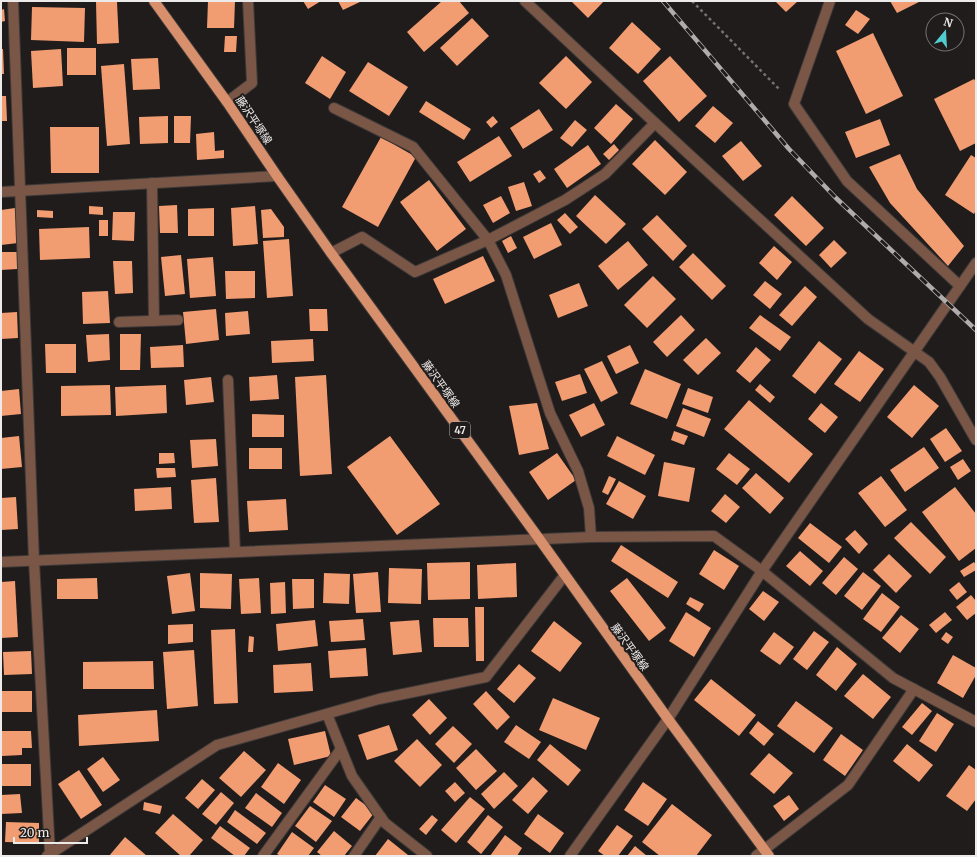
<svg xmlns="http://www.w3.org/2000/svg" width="977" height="857" font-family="Merriweather,'Noto Sans JP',serif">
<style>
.building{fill:#f29c72}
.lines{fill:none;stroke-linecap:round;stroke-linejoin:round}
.lane-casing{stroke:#3d3938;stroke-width:12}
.street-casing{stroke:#3d3938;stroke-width:12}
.primary-casing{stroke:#3d3938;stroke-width:12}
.path{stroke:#747170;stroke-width:2.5;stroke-dasharray:3 3;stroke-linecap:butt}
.lane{stroke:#795646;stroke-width:10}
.street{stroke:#795646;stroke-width:10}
.primary{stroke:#d78f6c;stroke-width:10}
.rail-casing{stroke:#afacab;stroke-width:4.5}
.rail{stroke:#201c1b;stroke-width:3;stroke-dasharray:9;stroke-linecap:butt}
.labels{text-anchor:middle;stroke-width:4;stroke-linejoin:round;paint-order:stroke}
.shield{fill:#201c1b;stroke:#b0adac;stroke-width:1}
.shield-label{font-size:10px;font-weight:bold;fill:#edebea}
.street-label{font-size:11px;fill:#edebea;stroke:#201c1b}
</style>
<rect width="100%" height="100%" fill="#201c1b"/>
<g class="building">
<polygon points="208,1 235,1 234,28 207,28"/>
<polygon points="303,1 321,1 308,9"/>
<polygon points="338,1 362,1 343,10"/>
<polygon points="442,1 459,1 469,13 424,52 407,32"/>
<polygon points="571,1 604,1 588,18"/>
<polygon points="775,1 798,1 786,12"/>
<polygon points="890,1 921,1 897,13"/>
<polygon points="96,2 117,2 119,43 97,44"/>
<polygon points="32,7 85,8 84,42 31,40"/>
<polygon points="4,9 5,21 1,22 1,10"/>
<polygon points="856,10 870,19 858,34 845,25"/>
<polygon points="472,18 489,36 457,66 440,48"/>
<polygon points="632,22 661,49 638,74 609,48"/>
<polygon points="873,33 903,96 866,114 836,51"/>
<polygon points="225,36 237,36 236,52 224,52"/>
<rect x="67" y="48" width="29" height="27"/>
<polygon points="1,49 3,49 4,74 1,74"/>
<polygon points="61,49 63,86 33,88 31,51"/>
<polygon points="322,56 346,72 330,99 305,83"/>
<polygon points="566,56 592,82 566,109 539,83"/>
<polygon points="670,56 707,96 679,122 643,81"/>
<polygon points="158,58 160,89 133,90 131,59"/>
<polygon points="368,62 408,87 389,116 349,91"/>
<polygon points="124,64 130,144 107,146 101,66"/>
<polygon points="974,79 976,82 976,143 960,151 934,99"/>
<polygon points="1,96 6,96 7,121 1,121"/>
<polygon points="426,101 471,129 464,140 419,112"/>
<polygon points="616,104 633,119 611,144 594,128"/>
<polygon points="713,106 733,123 715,143 695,126"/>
<polygon points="539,109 553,130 523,149 510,128"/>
<polygon points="168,116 168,143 140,144 139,117"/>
<polygon points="174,116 191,116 190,143 174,143"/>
<polygon points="493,116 498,122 491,128 486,122"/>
<polygon points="880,119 890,145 856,158 845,132"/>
<polygon points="575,120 587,130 572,147 560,138"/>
<polygon points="50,127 99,127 99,173 51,173"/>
<polygon points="214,132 215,151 224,150 224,158 197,160 196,134"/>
<polygon points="499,136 512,156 470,182 457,162"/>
<polygon points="381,137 416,157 378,227 342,207"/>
<polygon points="655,140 687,172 665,195 632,164"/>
<polygon points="741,141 762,166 743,181 722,156"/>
<polygon points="614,144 619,150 609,160 603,154"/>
<polygon points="588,145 601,164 567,188 554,169"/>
<polygon points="900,154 917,189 964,246 948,266 890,203 869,167"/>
<polygon points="971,155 976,158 976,210 974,214 945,195"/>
<polygon points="540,170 546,178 539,183 533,174"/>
<polygon points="429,180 466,229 437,251 400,202"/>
<polygon points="524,182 532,206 516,211 508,187"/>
<polygon points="595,195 626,224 606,244 576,216"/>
<polygon points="501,196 510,213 493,223 483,205"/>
<polygon points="792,196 824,228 806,246 774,215"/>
<polygon points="177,205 178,233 160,233 159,206"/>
<polygon points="89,206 103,207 103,215 89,214"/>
<polygon points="255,206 258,244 233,246 231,208"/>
<polygon points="15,208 18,243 1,245 1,210"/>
<polygon points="214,208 214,236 188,236 188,209"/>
<polygon points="271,209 284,227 284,237 263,238 261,210"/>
<polygon points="37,210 53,211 53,218 37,217"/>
<polygon points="113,212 135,212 134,241 112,240"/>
<polygon points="565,213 578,227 570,234 557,220"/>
<polygon points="657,215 687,246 673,261 642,229"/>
<rect x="99" y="220" width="9" height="16"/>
<polygon points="551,223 562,245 534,259 523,237"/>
<polygon points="89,227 90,258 40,260 39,229"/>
<polygon points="511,236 517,248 508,253 502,241"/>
<polygon points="289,239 293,296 267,298 263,241"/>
<polygon points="834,240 847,253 831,268 819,255"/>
<polygon points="628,241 648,265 618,290 598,266"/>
<polygon points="774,246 792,262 777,280 759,263"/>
<polygon points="1,252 17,252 17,269 1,270"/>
<polygon points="693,253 726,286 712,300 679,267"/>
<polygon points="181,255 185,294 165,296 161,257"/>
<polygon points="483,256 495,281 445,304 433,279"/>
<polygon points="213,257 216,296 190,298 187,259"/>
<polygon points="113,261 132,261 133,293 115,294"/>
<polygon points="225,271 255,271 255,298 226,299"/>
<polygon points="653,276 676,299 647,328 624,305"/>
<polygon points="765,281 782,294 770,309 753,295"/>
<polygon points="579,283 588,306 558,318 549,295"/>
<polygon points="805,286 817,297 792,326 779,315"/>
<polygon points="108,291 110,323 83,324 82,292"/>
<polygon points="216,309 219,340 186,344 183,312"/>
<polygon points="309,309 327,309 328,331 310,331"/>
<polygon points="248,311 250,334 226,336 225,313"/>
<polygon points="17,312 18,338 1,339 1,313"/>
<polygon points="681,315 695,330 667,357 653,342"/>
<polygon points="760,315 791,337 780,351 749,328"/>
<polygon points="109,334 110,360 88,362 86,335"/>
<polygon points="120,334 141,334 140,370 120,370"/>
<polygon points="706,338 721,353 698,375 683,360"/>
<polygon points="313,339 314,361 272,363 271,341"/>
<polygon points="819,341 842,359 815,394 792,376"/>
<polygon points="45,344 76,344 76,373 46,373"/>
<polygon points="183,345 184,367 151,368 150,347"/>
<polygon points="630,345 639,363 616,374 607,356"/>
<polygon points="756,347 771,360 750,383 736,371"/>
<polygon points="859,351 884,369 860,402 834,384"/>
<polygon points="602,361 618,393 601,402 584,369"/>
<polygon points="645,369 681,384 667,419 630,404"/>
<polygon points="580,374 587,393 562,401 555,382"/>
<polygon points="277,375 279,399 250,401 249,377"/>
<polygon points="326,375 332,474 300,476 295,377"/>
<polygon points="211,377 214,402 186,405 184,380"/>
<polygon points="760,384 775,397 770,403 755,390"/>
<polygon points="110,385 111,415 61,416 61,386"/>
<polygon points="166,385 167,413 116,416 115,387"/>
<polygon points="914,385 939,406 912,438 887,417"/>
<polygon points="688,388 713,397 708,413 682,404"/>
<polygon points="19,389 21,414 1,416 1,391"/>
<polygon points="749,400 813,454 789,483 724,429"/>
<polygon points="537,403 549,449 519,455 509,406"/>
<polygon points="594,403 605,425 581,437 569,415"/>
<polygon points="821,403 838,417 825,433 808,419"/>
<polygon points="683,408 711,419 704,437 676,426"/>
<polygon points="252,414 284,415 284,437 252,437"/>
<polygon points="946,428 962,451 945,462 930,439"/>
<polygon points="674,431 688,436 684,445 671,440"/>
<polygon points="19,436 22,467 1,469 1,438"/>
<polygon points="390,436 440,504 397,535 347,467"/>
<polygon points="617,436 655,455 645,475 607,456"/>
<polygon points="216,439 218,466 192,468 190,440"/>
<polygon points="924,447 939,468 905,492 890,470"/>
<rect x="249" y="448" width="33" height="21"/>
<polygon points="159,453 174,453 175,463 159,464"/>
<polygon points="557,453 576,480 548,500 529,472"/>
<polygon points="729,453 750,469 737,485 716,469"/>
<polygon points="963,459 971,471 958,480 950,467"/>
<polygon points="664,462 695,468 689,502 658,496"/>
<polygon points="156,468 175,468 176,477 157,478"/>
<polygon points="756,473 784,498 770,514 742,488"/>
<polygon points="609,476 616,479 608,495 602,492"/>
<polygon points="881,476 907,510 885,527 858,493"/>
<polygon points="216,478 219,522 194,523 191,480"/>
<polygon points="619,481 646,496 633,519 606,504"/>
<polygon points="171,487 172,509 135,511 134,489"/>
<polygon points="955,487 976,514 976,548 959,561 922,512"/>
<polygon points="725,494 740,507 726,523 711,511"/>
<polygon points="16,497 18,529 1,530 1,498"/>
<polygon points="286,499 288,530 249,532 247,501"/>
<polygon points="911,522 946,557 930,574 894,538"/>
<polygon points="810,523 842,547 829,563 798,538"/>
<polygon points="855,530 868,544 859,554 845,539"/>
<polygon points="621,545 678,582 668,598 611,561"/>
<polygon points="714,550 739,566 724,590 699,574"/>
<polygon points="800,551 823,571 810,586 786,566"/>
<polygon points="889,554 912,576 896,593 873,570"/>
<polygon points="844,557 858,569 836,595 822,583"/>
<polygon points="470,562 470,599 428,600 427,563"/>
<polygon points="974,562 976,565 976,570 964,577 960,571"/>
<polygon points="516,563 517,597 478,599 477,565"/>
<polygon points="389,568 422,569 421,604 388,603"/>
<polygon points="378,572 381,612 356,613 353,574"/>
<polygon points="863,572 881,586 862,610 844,596"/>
<polygon points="190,573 195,611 172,614 167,576"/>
<polygon points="200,573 232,574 231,609 200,608"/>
<polygon points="324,573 350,574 349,604 323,603"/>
<polygon points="97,578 98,599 57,599 57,579"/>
<polygon points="259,578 261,613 241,614 239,579"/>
<polygon points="627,578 666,628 649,641 610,591"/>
<polygon points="292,579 314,579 314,608 293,609"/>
<polygon points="15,581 18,637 1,638 1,582"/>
<polygon points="285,582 286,613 271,614 270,583"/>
<polygon points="959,582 967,592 957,600 949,590"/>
<polygon points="763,591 779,602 764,621 749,609"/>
<polygon points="882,593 900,607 881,632 863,619"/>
<polygon points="971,595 976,601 976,613 967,620 956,607"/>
<polygon points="690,597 704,604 699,612 686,604"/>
<polygon points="475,607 484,607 484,661 476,661"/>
<polygon points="686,612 711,628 694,657 669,641"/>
<polygon points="945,612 952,620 936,633 929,625"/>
<polygon points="901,615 919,629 900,653 882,638"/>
<polygon points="433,618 468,618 469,647 434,647"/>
<polygon points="363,619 365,640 331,642 329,621"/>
<polygon points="315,620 318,646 278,651 276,624"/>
<polygon points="419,620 422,652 393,655 390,622"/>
<polygon points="554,621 582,643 560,672 531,651"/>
<polygon points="193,624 193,642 168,644 168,625"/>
<polygon points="235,629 238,703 214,704 211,630"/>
<polygon points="814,631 829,642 807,670 793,659"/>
<polygon points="774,632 794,647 780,665 760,651"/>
<polygon points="946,632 953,637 948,644 941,639"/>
<polygon points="249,636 254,637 253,652 248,652"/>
<polygon points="837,647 857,664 836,691 816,675"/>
<polygon points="366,648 368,676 330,678 328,651"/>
<polygon points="194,650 198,706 167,709 163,652"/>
<polygon points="31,651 32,674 4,675 3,652"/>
<polygon points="953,655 976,668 976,675 963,698 937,683"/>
<polygon points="153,661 154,689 83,689 83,662"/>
<polygon points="311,663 313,691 274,693 273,665"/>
<polygon points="519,664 536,678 514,703 497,689"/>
<polygon points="863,674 891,697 873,719 844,696"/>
<polygon points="711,679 756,715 739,736 694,700"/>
<rect x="1" y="691" width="31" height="21"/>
<polygon points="486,691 510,717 497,730 473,704"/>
<polygon points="553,698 600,718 586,750 539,730"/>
<polygon points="429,699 447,718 430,735 412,715"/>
<polygon points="796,701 833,728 814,753 777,726"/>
<polygon points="922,703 932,711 912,735 902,727"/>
<polygon points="157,710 159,741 79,746 78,715"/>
<polygon points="937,713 954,724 936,752 919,741"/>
<polygon points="758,721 774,734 764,746 749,733"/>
<polygon points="389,725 398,750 367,760 358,735"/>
<polygon points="516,725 541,742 529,759 504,742"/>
<polygon points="453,726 472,744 454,763 435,744"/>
<polygon points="1,731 31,731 32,748 22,748 22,755 2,756"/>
<polygon points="325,731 331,756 294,765 288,739"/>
<polygon points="841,734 863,750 845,776 823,760"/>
<polygon points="417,739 442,765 420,787 394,761"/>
<polygon points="550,744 581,770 568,786 537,760"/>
<polygon points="907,744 933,765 919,782 893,761"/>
<polygon points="476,749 497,771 476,790 456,768"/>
<polygon points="244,751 266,770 241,797 219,778"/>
<polygon points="769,753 793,773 774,794 750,774"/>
<polygon points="103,757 120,780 103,792 87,769"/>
<polygon points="278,763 301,780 284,804 261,787"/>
<rect x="1" y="764" width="30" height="22"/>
<polygon points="969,765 976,770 976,799 967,811 946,796"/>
<polygon points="79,770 102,805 81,819 58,784"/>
<polygon points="504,772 518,786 494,809 481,794"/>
<polygon points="533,777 548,791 528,814 512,800"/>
<polygon points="202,779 215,790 198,809 185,798"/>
<polygon points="455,782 465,793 455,802 445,791"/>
<polygon points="643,782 667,799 648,826 624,810"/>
<polygon points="325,785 346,799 334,817 313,802"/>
<polygon points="221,792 234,803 216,825 202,814"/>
<polygon points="256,793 282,813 272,827 245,808"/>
<polygon points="20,794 22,813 1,814 1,795"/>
<polygon points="789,795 799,809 784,821 773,806"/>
<polygon points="470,797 485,809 456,843 441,830"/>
<polygon points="356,798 375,812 360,831 341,817"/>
<polygon points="144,802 162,806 160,814 143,810"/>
<polygon points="672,804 712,835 696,856 660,856 642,842"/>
<polygon points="310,806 332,821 316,842 295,826"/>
<polygon points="235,810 266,833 257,844 227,822"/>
<polygon points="173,814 203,840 189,856 181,856 155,833"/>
<polygon points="538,814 564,833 550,853 524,834"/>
<polygon points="432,815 438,820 426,835 419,829"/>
<polygon points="488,815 503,827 481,854 467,842"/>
<polygon points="6,822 39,823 39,843 5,842"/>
<polygon points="617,825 633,836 618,856 605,856 598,851"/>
<polygon points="220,826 250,848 244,856 235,856 211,838"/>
<polygon points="334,831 352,846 344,856 322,856 317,852"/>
<polygon points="292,832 314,848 308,856 281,856 277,854"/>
<polygon points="505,835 522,848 517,856 490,856"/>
<polygon points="125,837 147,856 109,856"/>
<polygon points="388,839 408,855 407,856 375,856"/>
<polygon points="635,846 647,856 627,856"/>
</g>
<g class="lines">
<defs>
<g id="lane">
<polyline points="334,108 413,147 488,240"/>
<polyline points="228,380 235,552"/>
<polyline points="263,856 341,749"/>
</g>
<g id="street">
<polyline points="13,1 34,561 50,853"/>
<polyline points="525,1 655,123 868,319 929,362 940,377 976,440"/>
<polyline points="830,1 794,104 847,181 960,286"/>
<polyline points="227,102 252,83 248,1"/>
<polyline points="152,183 154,321"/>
<polyline points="1,192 277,176"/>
<polyline points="488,240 506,275 550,413 578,471 589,508 591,537"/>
<polyline points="331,253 362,237 415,272 488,240 565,200 605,174 655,123"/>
<polyline points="119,322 178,320"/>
<polyline points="1,562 591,537 714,536 762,571 893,678 976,722"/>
<polyline points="327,714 352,776 385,823 427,856"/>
<polyline points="47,856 217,745 379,699 486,677 564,576"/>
<polyline points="354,856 381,817"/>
<polyline points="570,856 668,719 762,571 976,263"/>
<polyline points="756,856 848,785 914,689"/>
</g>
<polyline id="primary" points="154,1 227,102 277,176 331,253 540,540 668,719 769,856"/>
</defs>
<use href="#lane" class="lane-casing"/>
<use href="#street" class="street-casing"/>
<use href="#primary" class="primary-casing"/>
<polyline class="path" points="692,1 780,90"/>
<use href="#lane" class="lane"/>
<use href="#street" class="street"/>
<use href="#primary" class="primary"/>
<defs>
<polyline id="rail" points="663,1 789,149 836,198 976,330"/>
</defs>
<use href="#rail" class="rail-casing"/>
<use href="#rail" class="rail"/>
</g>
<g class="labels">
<rect class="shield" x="450" y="422" width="20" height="16" rx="3"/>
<g class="shield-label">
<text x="460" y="434">47</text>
</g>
<g class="street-label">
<text transform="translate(254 120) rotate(56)" y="4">藤沢平塚線</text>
<text transform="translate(441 384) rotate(54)" y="4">藤沢平塚線</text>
<text transform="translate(630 647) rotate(54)" y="4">藤沢平塚線</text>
</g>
</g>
<rect width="977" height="857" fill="none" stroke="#edebea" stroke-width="4"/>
<g transform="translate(945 32) rotate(18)"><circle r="19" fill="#201c1b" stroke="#726f6e"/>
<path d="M0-3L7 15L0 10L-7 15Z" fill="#52cdcf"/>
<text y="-6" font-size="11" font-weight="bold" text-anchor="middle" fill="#edebea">N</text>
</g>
<path d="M14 837v6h73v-6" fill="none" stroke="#edebea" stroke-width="2"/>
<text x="20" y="837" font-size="12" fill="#edebea" stroke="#201c1b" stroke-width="3" paint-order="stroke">20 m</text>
</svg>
